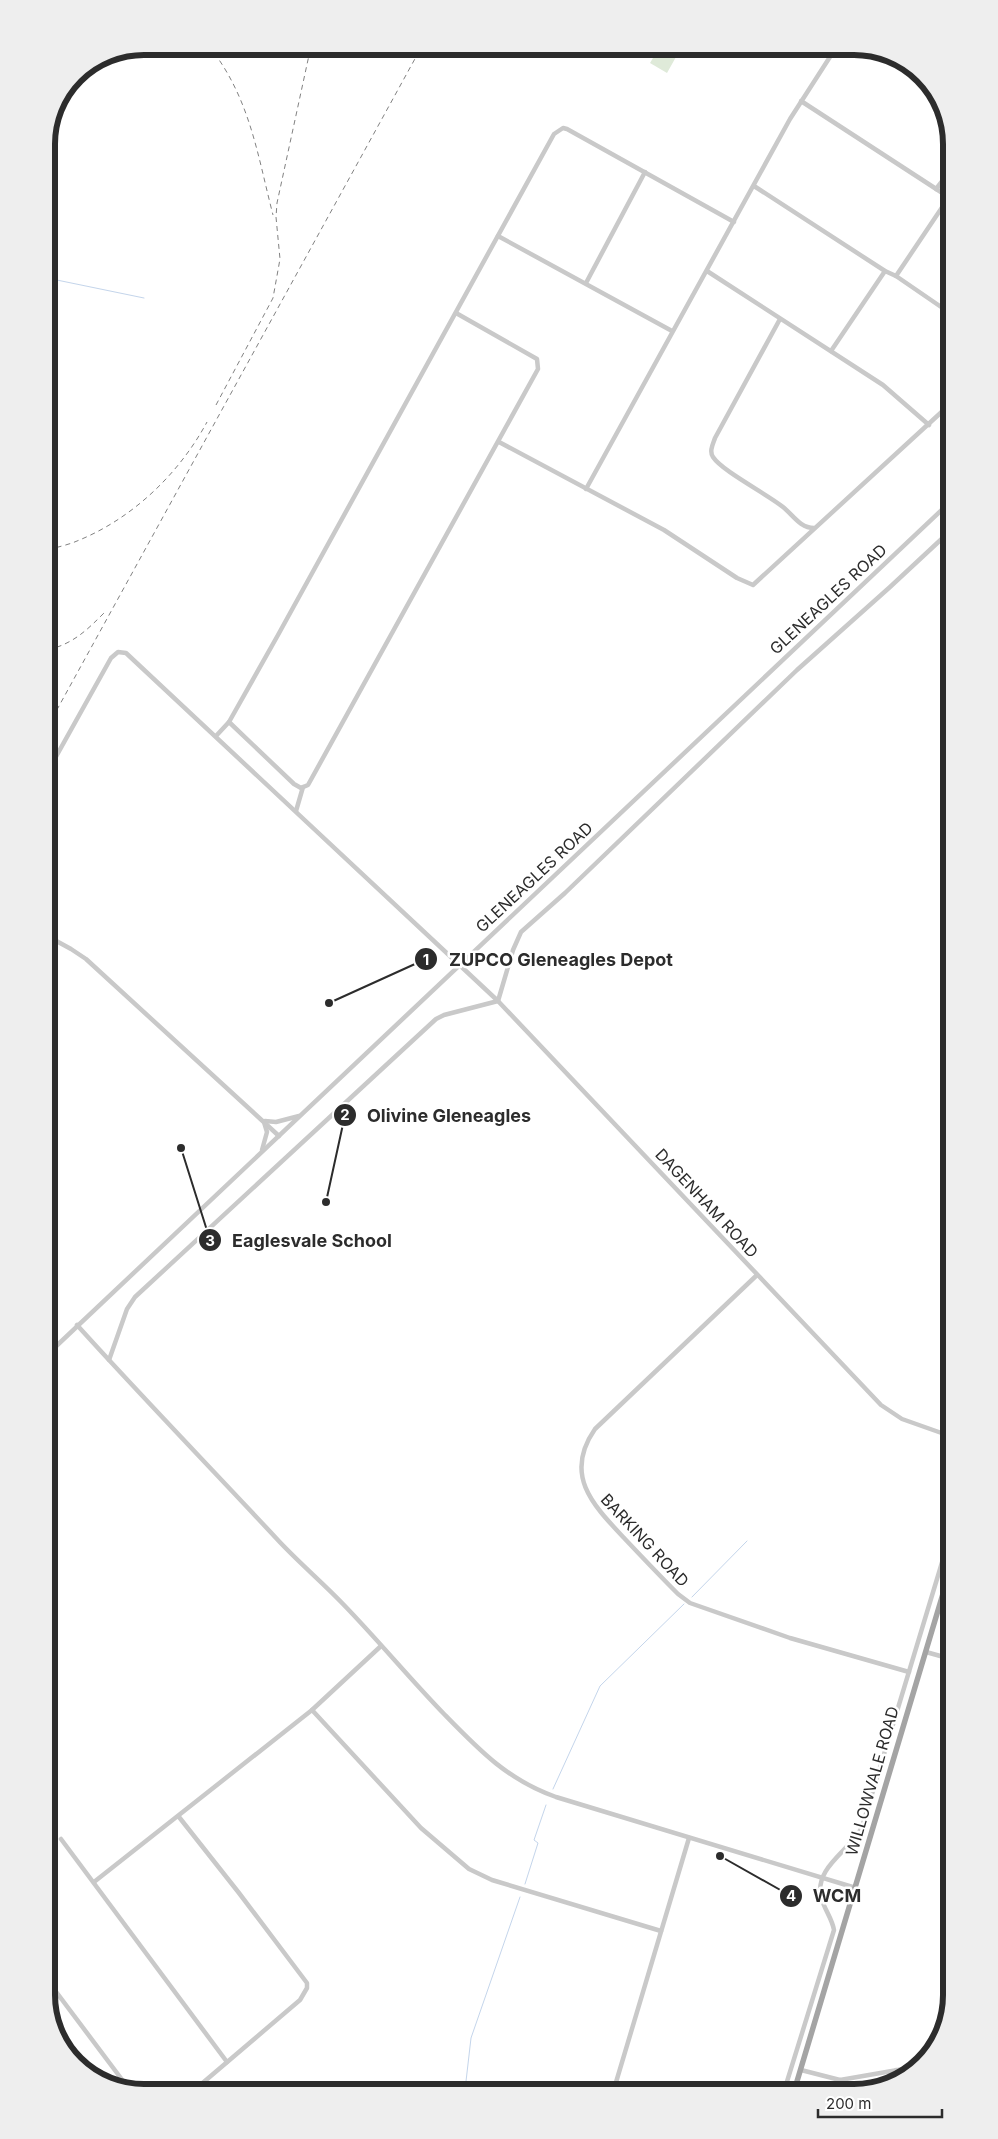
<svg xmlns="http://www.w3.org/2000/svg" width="998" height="2139" font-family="Inter,sans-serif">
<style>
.green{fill:#dfead9}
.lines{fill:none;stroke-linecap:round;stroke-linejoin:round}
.stream{stroke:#c4d5eb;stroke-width:1}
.minor{stroke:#c9c9c9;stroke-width:4.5}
.major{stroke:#a4a4a4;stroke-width:5.5}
.rail{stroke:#818181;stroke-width:1;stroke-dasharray:5 4;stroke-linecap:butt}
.labels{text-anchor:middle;stroke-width:5;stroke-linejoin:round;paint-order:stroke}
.street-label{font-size:16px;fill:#2c2c2c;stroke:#fff}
.rim{fill:none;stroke:#2c2c2c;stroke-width:6}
.leader{fill:none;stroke:#2c2c2c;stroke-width:2}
.callout-dot{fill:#2c2c2c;stroke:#fff;stroke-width:2}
.mark-label{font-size:15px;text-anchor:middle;font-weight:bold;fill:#fff}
.callout-label{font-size:18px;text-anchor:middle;font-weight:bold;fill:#2c2c2c;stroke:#fff;stroke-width:5;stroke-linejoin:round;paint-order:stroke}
</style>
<rect width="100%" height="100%" fill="#fff"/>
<polygon class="green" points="659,48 676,57 667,73 650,63"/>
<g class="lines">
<g class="stream">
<polyline points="47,278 144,298"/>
<polyline points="692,1597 747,1541"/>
<polyline points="553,1789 600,1686 684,1604"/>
<polyline points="525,1884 538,1843 534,1840 546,1805"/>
<polyline points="465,2090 471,2038 520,1897"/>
</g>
<g class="minor">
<polyline points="801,101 947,196"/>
<polyline points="754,186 885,271 896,276 947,311"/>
<polyline points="936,189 947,175"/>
<polyline points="498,236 672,331"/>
<polyline points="707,271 883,385 929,425"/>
<polyline points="896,276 947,200"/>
<polyline points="586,283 645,172"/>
<path d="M 780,319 L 715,438 C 713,444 709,451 713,457 C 722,471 767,494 783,507 C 793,515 800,528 814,528"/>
<polyline points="831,351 885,271"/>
<polyline points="499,442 664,530 737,578 753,585 947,407"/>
<polyline points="586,489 790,119 837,46"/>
<polyline points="229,722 294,784 301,788 308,785 538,369 537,359 456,313"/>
<polyline points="216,736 229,722 278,635 554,134 563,128 567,129 734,222"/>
<polyline points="48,771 111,658 118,652 126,653 498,1001 881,1405 902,1419 950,1436"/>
<polyline points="296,811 303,787"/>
<polyline points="49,937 71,949 86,959 279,1136"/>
<polyline points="265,1121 276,1122 299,1116"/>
<polyline points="262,1150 267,1132 264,1122"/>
<path d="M 757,1275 L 595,1429 C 563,1475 593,1505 625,1539 C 642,1557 660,1576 678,1594 L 690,1603 L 790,1638 L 909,1672"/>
<path d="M 77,1325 C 142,1397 210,1467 276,1538 C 297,1561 321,1581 343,1604 C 378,1640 410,1679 445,1715 C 480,1751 508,1780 556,1797 L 856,1888"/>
<polyline points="50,1352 948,504"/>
<polyline points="109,1360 127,1309 135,1297 436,1019 444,1015 498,1001 513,950 521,932 565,893 797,670 890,587 948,533"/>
<polyline points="926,1652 951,1659"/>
<polyline points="312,1710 421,1828 469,1869 492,1880 661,1931"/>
<polyline points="179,1817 239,1893 307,1983 307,1988 300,2000 192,2092"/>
<polyline points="61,1839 227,2062"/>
<polyline points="94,1882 312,1710 381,1646"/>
<polyline points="51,1985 129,2089"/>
<polyline points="801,2070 840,2080 915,2067"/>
<polyline points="896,2070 897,2079"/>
<path d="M 785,2088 L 834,1930 C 832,1918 824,1909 821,1897 C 814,1867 851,1850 862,1827 L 950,1536"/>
<polyline points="838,2088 840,2080"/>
<polyline points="614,2089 689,1838"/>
</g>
<polyline class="major" points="795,2088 951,1567"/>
<g class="rail">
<path d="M 209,46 C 250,98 257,153 273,215"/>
<polyline points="216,405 273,298 280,259 276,217 277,203 311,46"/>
<path d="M 48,550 C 57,547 68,545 77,541 C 132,519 179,474 207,422"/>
<path d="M 48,650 C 74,643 86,631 105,612"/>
<polyline points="48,726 422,46"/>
</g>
</g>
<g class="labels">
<g class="street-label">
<text transform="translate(828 599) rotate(-43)" y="6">GLENEAGLES ROAD</text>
<text transform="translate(534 877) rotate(-43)" y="6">GLENEAGLES ROAD</text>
<text transform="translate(707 1203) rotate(47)" y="6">DAGENHAM ROAD</text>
<text transform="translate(645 1540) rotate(47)" y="6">BARKING ROAD</text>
<text transform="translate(872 1781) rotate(-74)" y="6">WILLOWVALE ROAD</text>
</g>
</g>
<path d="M0 0H998V2139H0ZM144 55H854A89 89 0 0 1 943 144V1995A89 89 0 0 1 854 2084H144A89 89 0 0 1 55 1995V144A89 89 0 0 1 144 55Z" fill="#eee" fill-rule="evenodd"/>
<path class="rim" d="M144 55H854A89 89 0 0 1 943 144V1995A89 89 0 0 1 854 2084H144A89 89 0 0 1 55 1995V144A89 89 0 0 1 144 55Z"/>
<path class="leader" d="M329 1003L426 959M326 1202L345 1115M181 1148L210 1240M720 1856L791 1896"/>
<g class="callout-dot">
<circle cx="329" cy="1003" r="5"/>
<circle cx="326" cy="1202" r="5"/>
<circle cx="181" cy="1148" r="5"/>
<circle cx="720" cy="1856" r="5"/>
<circle cx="426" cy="959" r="12"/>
<circle cx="345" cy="1115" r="12"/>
<circle cx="210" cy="1240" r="12"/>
<circle cx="791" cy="1896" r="12"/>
</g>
<g class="mark-label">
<text x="426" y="965">1</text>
<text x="345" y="1120">2</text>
<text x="210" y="1246">3</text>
<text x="791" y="1901">4</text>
</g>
<g class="callout-label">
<text x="561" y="966">ZUPCO Gleneagles Depot</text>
<text x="449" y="1122">Olivine Gleneagles</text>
<text x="312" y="1247">Eaglesvale School</text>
<text x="837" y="1902">WCM</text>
</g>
<path d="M818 2109v8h124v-8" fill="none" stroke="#2c2c2c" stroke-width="2.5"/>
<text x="826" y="2109" font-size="15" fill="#2c2c2c" stroke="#ffffff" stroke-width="4" paint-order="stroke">200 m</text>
</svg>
